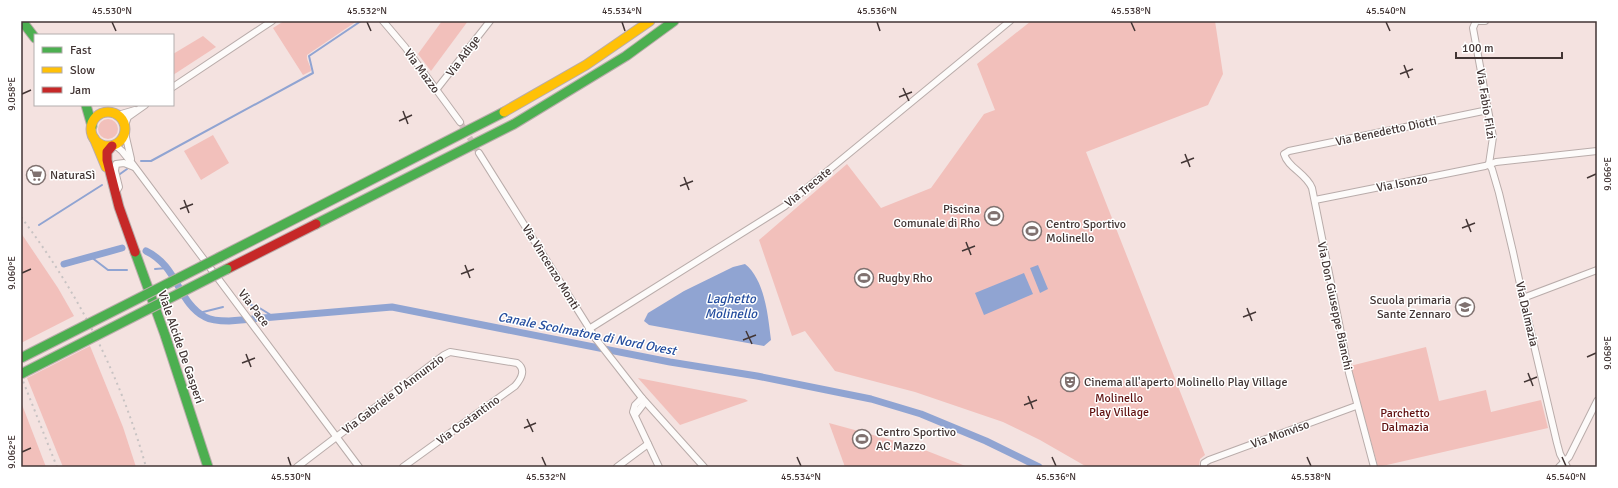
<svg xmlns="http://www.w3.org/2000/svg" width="1618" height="488" font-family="Signika,sans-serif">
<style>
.green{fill:#f2c0bb}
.water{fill:#90a4d2}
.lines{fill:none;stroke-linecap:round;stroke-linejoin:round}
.stream{stroke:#90a4d2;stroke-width:2}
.canal{stroke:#90a4d2;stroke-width:7}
.street-tunnel{stroke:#d0bfbe;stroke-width:6;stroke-dasharray:6 3;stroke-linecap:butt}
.street-casing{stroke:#b9acaa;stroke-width:8}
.fast-casing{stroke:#b9acaa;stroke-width:11}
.slow-casing{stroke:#b9acaa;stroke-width:11}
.jam-casing{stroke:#b9acaa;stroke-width:11}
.street{stroke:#fdfbfa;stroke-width:6}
.fast{stroke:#4caf50;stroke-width:9}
.slow{stroke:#ffc107;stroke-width:9}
.jam{stroke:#c62828;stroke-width:9}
.rail{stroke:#c8c3c3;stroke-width:2;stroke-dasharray:2 4;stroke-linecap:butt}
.fast-bridge-casing{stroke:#b9acaa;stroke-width:11;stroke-linecap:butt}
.fast-bridge{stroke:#4caf50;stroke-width:9}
.ticks{fill:none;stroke:#423534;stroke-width:1.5}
.labels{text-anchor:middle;stroke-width:3;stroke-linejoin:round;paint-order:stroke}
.street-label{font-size:12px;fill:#423534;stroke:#fff}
.poi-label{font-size:12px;fill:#423534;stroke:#fff;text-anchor:start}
.park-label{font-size:12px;fill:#601110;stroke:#fff}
.water-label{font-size:13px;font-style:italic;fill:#244d9e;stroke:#fff}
.neatline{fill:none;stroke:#423534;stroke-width:1.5}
.ticks-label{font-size:10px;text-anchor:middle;fill:#423534}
</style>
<rect width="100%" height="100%" fill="#f4e2e0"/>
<g class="green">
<path d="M 284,21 L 357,21 L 307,55 C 306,61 311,65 311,71 L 303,75 L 273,28 Z"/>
<polygon points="442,21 468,21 431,71 418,54"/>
<polygon points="1031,21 1215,21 1223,74 1208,105 1086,152 1205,455 1200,459 1199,467 1087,467 1040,440 1003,422 915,392 835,371 805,331 792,336 759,240 847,164 881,208 931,188 984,114 995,110 977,64"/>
<polygon points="203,36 216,47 173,75 173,54"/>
<circle cx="108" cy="129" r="10"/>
<polygon points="213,135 229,163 201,180 184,151"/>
<polygon points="21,233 58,288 74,316 21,343"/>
<polygon points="90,346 123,427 136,467 63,467 27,378"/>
<polygon points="1426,347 1439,401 1486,390 1491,412 1541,400 1548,428 1378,467 1350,366"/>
<polygon points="638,378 745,399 748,401 680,425"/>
<polygon points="21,402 46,467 21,467"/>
<polygon points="829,423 917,447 968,467 845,467"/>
</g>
<g class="water">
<path d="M 745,264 C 765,280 768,316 771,340 L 764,346 L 649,325 L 644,321 L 648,313 L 684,291 L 733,267 Z"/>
<polygon points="1038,265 1048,289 1040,293 1030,268"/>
<polygon points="1024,273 1033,294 984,315 975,293"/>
</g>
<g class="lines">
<g class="stream">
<polyline points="141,161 151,161 313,73 309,56 361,21"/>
<polyline points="120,174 127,169"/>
<polyline points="39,225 102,185"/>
<polyline points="91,257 108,270 127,270"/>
<polyline points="155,269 168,268"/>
<polyline points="251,305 258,307 274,317"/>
<polyline points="199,313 223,307"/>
</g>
<g class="canal">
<path d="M 146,251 C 178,266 178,303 205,317 C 212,321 221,321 229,321 L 392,307 L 670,362 L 757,376 L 871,399 L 921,414 L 986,441 L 1039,467"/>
<polyline points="64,264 122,248"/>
</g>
<polyline class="street-tunnel" points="460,122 479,153"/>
<defs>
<g id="street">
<polyline points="383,21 405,47 460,122"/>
<polyline points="1476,21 1473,28 1493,137 1489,164"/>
<polyline points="1479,21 1485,21"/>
<polyline points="173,87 272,21"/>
<polyline points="436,90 490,21"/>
<polyline points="118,115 135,110"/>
<polyline points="125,125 128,117 145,105"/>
<polyline points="125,133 131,159"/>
<polyline points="115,145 122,151 131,162 359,467"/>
<polyline points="479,153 596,339 642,398 704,467"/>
<polyline points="1489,164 1492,169 1499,193 1513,252 1525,307 1557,443 1560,454 1567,467"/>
<polyline points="116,192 119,187 115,171 116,164 124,163 134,167"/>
<polyline points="1315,200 1485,166 1496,162 1597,151"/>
<polyline points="1523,298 1597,270"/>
<polyline points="589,329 785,206 1010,21"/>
<polyline points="642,398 635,405 633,412 659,467"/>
<polyline points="635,415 645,402"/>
<path d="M 297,467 L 444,355 L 450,352 L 517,363 C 526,369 522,378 515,386 L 403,467"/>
<polyline points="617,467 648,444"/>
<polyline points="1204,467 1204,463 1209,460 1356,406"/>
<path d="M 1374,467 L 1349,373 L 1312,188 C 1306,173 1288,168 1284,154 L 1289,151 L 1488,110"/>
<polyline points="1559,467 1569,457 1597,401"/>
</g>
<g id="fast">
<polyline points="22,21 35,38"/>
<polyline points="86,105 92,126"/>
<polyline points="316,224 514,124 626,56 674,21"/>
<polyline points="135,252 165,335 208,467"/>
<polyline points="220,257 504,112"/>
</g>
<g id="slow">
<polyline points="504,112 586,65 650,21"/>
<circle cx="108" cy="129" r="17"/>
<polyline points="94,138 106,167"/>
</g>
<g id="jam">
<polyline points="112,146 107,152 107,160 119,207 135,252"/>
<polyline points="227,269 316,224"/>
</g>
</defs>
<use href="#street" class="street-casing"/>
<use href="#fast" class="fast-casing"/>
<use href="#slow" class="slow-casing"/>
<use href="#jam" class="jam-casing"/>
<use href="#street" class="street"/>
<use href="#fast" class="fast"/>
<use href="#slow" class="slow"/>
<use href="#jam" class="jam"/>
<g class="rail">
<path d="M 21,217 C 78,292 121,377 146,467"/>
<polyline points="21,376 57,467"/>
</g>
<defs>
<g id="fast-bridge">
<polyline points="21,358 220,257"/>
<polyline points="21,374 227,269"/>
</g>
</defs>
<use href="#fast-bridge" class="fast-bridge-casing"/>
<use href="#fast-bridge" class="fast-bridge"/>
</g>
<path class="ticks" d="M 112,22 L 116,31M 367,22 L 371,31M 622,22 L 625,31M 877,22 L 880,31M 1131,22 L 1135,31M 1386,22 L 1390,31M 1404,65 L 1409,78M 1400,74 L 1413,69M 903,88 L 909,101M 22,94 L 31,90M 899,97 L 912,92M 403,111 L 408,124M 399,121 L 412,115M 1185,154 L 1190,167M 1181,163 L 1194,158M 684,177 L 689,190M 1587,178 L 1596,174M 680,186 L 693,181M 184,200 L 189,213M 180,209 L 193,204M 1466,219 L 1471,232M 1462,228 L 1475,223M 966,242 L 971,255M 962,251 L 975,246M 465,265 L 470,278M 22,273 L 31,269M 461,274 L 474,269M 1247,308 L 1252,321M 1243,317 L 1256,312M 746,331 L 752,344M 743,340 L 756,335M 246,354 L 251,367M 1587,357 L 1596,353M 242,363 L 255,358M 1528,373 L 1533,386M 1524,382 L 1537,377M 1028,396 L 1033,409M 1024,405 L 1037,400M 527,419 L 533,432M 524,428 L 536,423M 22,452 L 31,448M 288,457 L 291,466M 542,457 L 546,466M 797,457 L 801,466M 1052,457 L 1056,466M 1307,457 L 1311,466M 1562,457 L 1566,466"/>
<defs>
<symbol id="supermarket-ring" viewBox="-11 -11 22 22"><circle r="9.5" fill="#fff" stroke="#807270" stroke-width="1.5"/><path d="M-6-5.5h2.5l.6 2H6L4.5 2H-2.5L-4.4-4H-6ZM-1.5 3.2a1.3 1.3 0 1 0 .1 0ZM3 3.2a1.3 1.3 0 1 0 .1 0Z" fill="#807270"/></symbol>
<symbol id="stadium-ring" viewBox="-11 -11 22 22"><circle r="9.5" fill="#fff" stroke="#807270" stroke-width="1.5"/><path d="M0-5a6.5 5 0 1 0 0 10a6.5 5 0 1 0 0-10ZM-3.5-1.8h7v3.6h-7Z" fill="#807270"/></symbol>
<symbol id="school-ring" viewBox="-11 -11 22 22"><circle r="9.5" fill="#fff" stroke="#807270" stroke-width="1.5"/><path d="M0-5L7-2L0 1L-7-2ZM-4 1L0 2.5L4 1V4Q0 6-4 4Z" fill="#807270"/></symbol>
<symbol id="theatre-ring" viewBox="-11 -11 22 22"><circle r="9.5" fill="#fff" stroke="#807270" stroke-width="1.5"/><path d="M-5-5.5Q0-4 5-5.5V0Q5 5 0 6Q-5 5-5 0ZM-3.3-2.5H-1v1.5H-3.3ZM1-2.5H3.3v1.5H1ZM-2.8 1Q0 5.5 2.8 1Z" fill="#807270"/></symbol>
</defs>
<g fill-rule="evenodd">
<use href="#supermarket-ring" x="25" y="164" width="22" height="22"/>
<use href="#stadium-ring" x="983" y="205" width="22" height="22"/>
<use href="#stadium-ring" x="1021" y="220" width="22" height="22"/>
<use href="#stadium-ring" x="853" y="267" width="22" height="22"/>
<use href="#school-ring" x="1454" y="296" width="22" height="22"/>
<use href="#theatre-ring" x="1059" y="371" width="22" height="22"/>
<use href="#stadium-ring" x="851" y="428" width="22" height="22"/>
</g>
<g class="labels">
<g class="street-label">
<text transform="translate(463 56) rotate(-53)" y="4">Via Adige</text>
<text transform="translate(422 71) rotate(54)" y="4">Via Mazzo</text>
<text transform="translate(1486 104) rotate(81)" y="4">Via Fabio Filzi</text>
<text transform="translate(1386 131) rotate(-12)" y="4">Via Benedetto Diotti</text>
<text transform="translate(1402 183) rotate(-11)" y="4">Via Isonzo</text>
<text transform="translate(808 187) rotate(-39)" y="4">Via Trecate</text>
<text transform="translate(551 267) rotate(58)" y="4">Via Vincenzo Monti</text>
<text transform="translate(1335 306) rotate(78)" y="4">Via Don Giuseppe Bianchi</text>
<text transform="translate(254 308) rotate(53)" y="4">Via Pace</text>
<text transform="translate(1527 314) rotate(77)" y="4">Via Dalmazia</text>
<text transform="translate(181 347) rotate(71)" y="4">Viale Alcide De Gasperi</text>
<text transform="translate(393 394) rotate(-37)" y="4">Via Gabriele D'Annunzio</text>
<text transform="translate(468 420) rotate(-36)" y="4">Via Costantino</text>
<text transform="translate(1280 434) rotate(-20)" y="4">Via Monviso</text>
</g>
<g class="poi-label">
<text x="50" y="179">NaturaSì</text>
<text x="980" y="213" text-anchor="end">Piscina<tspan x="980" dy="14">Comunale di Rho</tspan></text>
<text x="1046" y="228">Centro Sportivo<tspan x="1046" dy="14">Molinello</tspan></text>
<text x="878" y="282">Rugby Rho</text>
<text x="1451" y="304" text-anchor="end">Scuola primaria<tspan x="1451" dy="14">Sante Zennaro</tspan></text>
<text x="1084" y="386">Cinema all'aperto Molinello Play Village</text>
<text x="876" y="436">Centro Sportivo<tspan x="876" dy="14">AC Mazzo</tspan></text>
</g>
<g class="park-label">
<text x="1119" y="402">Molinello<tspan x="1119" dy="14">Play Village</tspan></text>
<text x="1405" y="417">Parchetto<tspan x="1405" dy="14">Dalmazia</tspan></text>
</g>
<g class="water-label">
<text x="731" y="303">Laghetto<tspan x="731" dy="15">Molinello</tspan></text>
<text transform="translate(587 333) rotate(11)" y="5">Canale Scolmatore di Nord Ovest</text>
</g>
</g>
<rect width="1618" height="488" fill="none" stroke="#ffffff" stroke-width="44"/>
<rect x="34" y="34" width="140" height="72" fill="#ffffff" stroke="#b3aeae"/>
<rect x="42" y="47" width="20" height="6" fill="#4caf50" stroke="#b3aeae"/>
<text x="70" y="54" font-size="12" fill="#423534">Fast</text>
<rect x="42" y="67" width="20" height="6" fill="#ffc107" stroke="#b3aeae"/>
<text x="70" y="74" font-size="12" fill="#423534">Slow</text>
<rect x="42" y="87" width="20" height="6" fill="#c62828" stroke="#b3aeae"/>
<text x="70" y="94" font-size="12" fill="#423534">Jam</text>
<path d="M1456 52v6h106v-6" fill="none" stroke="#423534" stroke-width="2"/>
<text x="1462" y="52" font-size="12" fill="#423534" stroke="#ffffff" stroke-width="3" paint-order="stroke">100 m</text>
<rect x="22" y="22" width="1574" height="444" class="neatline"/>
<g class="ticks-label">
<text x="112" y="14">45.530°N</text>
<text x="367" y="14">45.532°N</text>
<text x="622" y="14">45.534°N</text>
<text x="877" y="14">45.536°N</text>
<text x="1131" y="14">45.538°N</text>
<text x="1386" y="14">45.540°N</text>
<text transform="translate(11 94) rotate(-90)" y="4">9.058°E</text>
<text transform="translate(1607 174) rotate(-90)" y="4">9.066°E</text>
<text transform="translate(11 273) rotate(-90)" y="4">9.060°E</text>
<text transform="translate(1607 353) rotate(-90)" y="4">9.068°E</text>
<text transform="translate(11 452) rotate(-90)" y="4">9.062°E</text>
<text x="291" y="480">45.530°N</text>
<text x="546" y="480">45.532°N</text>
<text x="801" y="480">45.534°N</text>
<text x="1056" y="480">45.536°N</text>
<text x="1311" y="480">45.538°N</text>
<text x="1566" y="480">45.540°N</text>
</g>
</svg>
